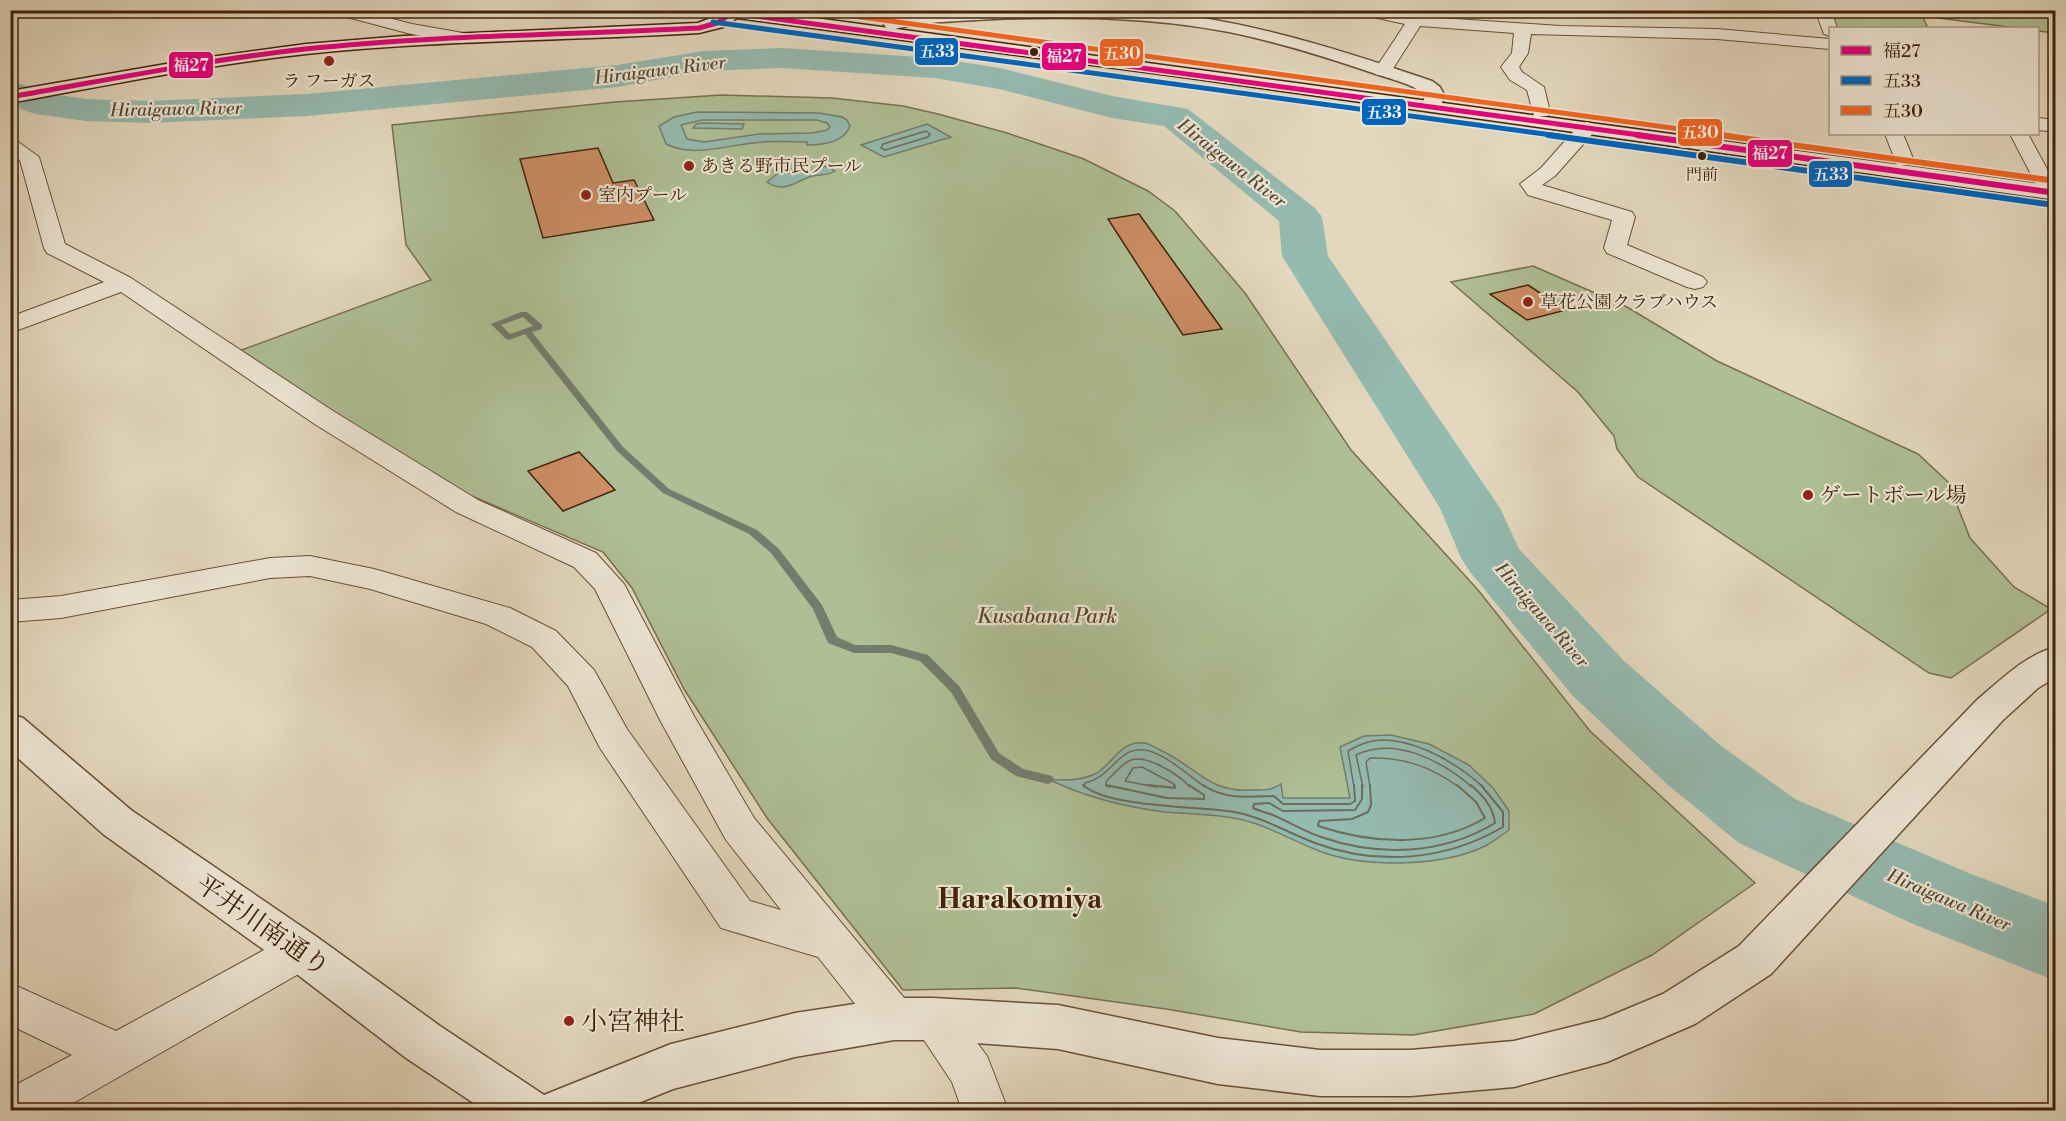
<svg xmlns="http://www.w3.org/2000/svg" width="2066" height="1121" font-family="'Libre Bodoni','Noto Serif JP',serif">
<style>
.green{fill:#afbf95;stroke:#78704e;stroke-width:1.5}
.water{fill:#95bab0;stroke:#737d6d;stroke-width:1.5;fill-rule:evenodd}
.lines{fill:none;stroke-linecap:round;stroke-linejoin:round}
.shore-far1{stroke:#6a6e5c;stroke-width:1.5}
.shore{stroke:#6a6e5c;stroke-width:2}
.stream{fill:#737d6d;fill-rule:evenodd}
.river{fill:#95bab0;fill-rule:evenodd}
.building{fill:#cd8e64;stroke:#402208;stroke-width:1.5}
.minor-casing{stroke:#695036;stroke-width:2}
.tertiary-casing{stroke:#695036;stroke-width:3}
.secondary-casing{stroke:#402208;stroke-width:3}
.minor{fill:#ede6d5;fill-rule:evenodd}
.tertiary{fill:#ede6d5;fill-rule:evenodd}
.secondary{fill:#ede6d5;fill-rule:evenodd}
.bus-1-far1-casing{stroke:#ede6d5;stroke-width:8}
.bus-1-casing{stroke:#ede6d5;stroke-width:9}
.bus-2-far1-casing{stroke:#ede6d5;stroke-width:8}
.bus-2-casing{stroke:#ede6d5;stroke-width:9}
.bus-3-far1-casing{stroke:#ede6d5;stroke-width:8}
.bus-3-casing{stroke:#ede6d5;stroke-width:9}
.bus-1-far1{stroke:#e5007d;stroke-width:5}
.bus-1{stroke:#e5007d;stroke-width:6}
.bus-2-far1{stroke:#0065bd;stroke-width:5}
.bus-2{stroke:#0065bd;stroke-width:6}
.bus-3-far1{stroke:#f26522;stroke-width:5}
.bus-3{stroke:#f26522;stroke-width:6}
.bus-dot{fill:#402208;stroke:#ede6d5;stroke-width:2}
.poi-dot{fill:#8f2418;stroke:#ede6d5;stroke-width:2}
.labels{text-anchor:middle;stroke-width:4.5;stroke-linejoin:round;paint-order:stroke}
.far-bus-label{font-size:16px;fill:#402208;stroke:#ede6d5}
.far-water-label{font-size:18px;font-style:italic;fill:#554832;stroke:#ede6d5}
.far-poi-label{font-size:18px;fill:#402208;stroke:#ede6d5;text-anchor:start}
.poi-label{font-size:21px;fill:#402208;stroke:#ede6d5;text-anchor:start}
.park-label{font-size:21px;font-style:italic;fill:#5c492b;stroke:#ede6d5}
.near-street-label{font-size:26px;fill:#402208;stroke:#ede6d5}
.near-poi-label{font-size:26px;fill:#402208;stroke:#ede6d5;text-anchor:start}
.near-quarter-label{font-size:28px;font-weight:bold;fill:#402208;stroke:#ede6d5}
.line-badge{stroke:#ede6d5;stroke-width:2}
.badge-label{font-size:16px;text-anchor:middle;font-weight:bold;fill:#fff}
</style>
<rect width="100%" height="100%" fill="#e3d8be"/>
<filter id="stains"><feTurbulence type="fractalNoise" baseFrequency=".00333" numOctaves="4"/><feColorMatrix values="0 0 0 0 .2 0 0 0 0 .09 0 0 0 0 .02 0 0 0 .5 -.17"/></filter>
<radialGradient id="worn" r=".72"><stop offset=".6" stop-color="#630" stop-opacity="0"/><stop offset="1" stop-color="#630" stop-opacity=".3"/></radialGradient>
<g class="green">
<polygon points="1825,11 2021,11 2055,15 2055,33 2038,31 2038,28 2017,28 1922,16 1928,28 1834,28"/>
<polygon points="721,95 832,98 903,106 938,114 1007,133 1084,159 1148,191 1175,211 1245,293 1351,450 1478,590 1590,731 1755,883 1652,955 1534,1014 1413,1035 1301,1032 1166,1009 1016,988 903,990 767,818 684,689 632,588 603,552 460,491 382,446 239,351 431,280 406,245 392,125 615,102"/>
<polygon points="1533,266 1627,307 1717,361 1918,454 1948,482 1970,538 2014,587 2051,609 1951,678 1929,673 1638,477 1617,449 1614,436 1578,392 1451,282"/>
</g>
<g class="water">
<path d="M 697,112 L 819,113 L 842,117 L 847,120 L 850,126 C 844,143 822,145 807,145 L 807,142 C 793,142 778,141 764,142 C 732,143 696,159 666,144 L 659,126 L 674,117 ZM 702,120 L 817,120 L 827,123 L 830,127 L 827,130 L 812,133 L 759,134 L 704,142 L 687,139 L 681,125 Z"/>
<polygon points="703,123 744,124 742,129 693,128 696,124"/>
<polygon points="927,124 951,137 884,157 861,145"/>
<path d="M 827,166 L 835,171 C 828,176 820,174 812,176 C 796,181 784,194 767,182 L 778,173 L 774,171 L 790,169 L 806,172 Z"/>
<path d="M 1391,735 L 1429,744 L 1469,765 L 1493,788 L 1509,811 L 1509,830 C 1502,835 1494,841 1487,845 C 1445,867 1366,868 1322,852 C 1292,841 1265,823 1233,818 C 1211,814 1188,814 1165,812 C 1125,807 1085,797 1048,779 C 1064,781 1082,781 1097,773 C 1114,762 1121,740 1145,743 C 1150,744 1157,749 1162,751 C 1196,767 1209,793 1251,790 C 1263,790 1271,791 1281,784 L 1283,798 L 1350,798 L 1340,747 L 1364,736 Z"/>
</g>
<g class="lines">
<g class="shore-far1">
<polygon points="926,131 930,134 928,137 885,150 881,148 883,144"/>
<path d="M 1084,787 L 1085,783 C 1103,779 1109,767 1123,756 C 1149,735 1184,773 1205,787"/>
<path d="M 1110,787 L 1106,786 L 1106,782 C 1113,775 1122,763 1131,760 C 1147,754 1179,775 1190,787"/>
<polyline points="1156,787 1125,781 1133,768 1142,767 1174,784 1175,787"/>
<path d="M 1354,787 L 1348,751 C 1353,748 1359,745 1365,743 C 1402,730 1456,762 1483,787"/>
<path d="M 1363,787 L 1356,755 C 1395,736 1442,761 1472,787"/>
<path d="M 1370,787 L 1366,762 L 1370,758 C 1404,757 1431,767 1459,787"/>
</g>
<g class="shore">
<path d="M 1083,785 C 1109,808 1197,806 1234,812 C 1263,817 1288,833 1315,843 C 1377,866 1445,861 1503,827 L 1503,812 L 1481,785"/>
<polyline points="1106,785 1167,798 1204,799 1204,795 1189,785"/>
<polyline points="1148,785 1175,788 1174,785"/>
<path d="M 1203,785 C 1225,800 1249,797 1274,796 L 1283,804 L 1350,804 L 1355,801 L 1354,785"/>
<path d="M 1362,785 L 1362,799 L 1355,810 L 1283,811 L 1269,803 L 1254,804 L 1253,808 C 1259,811 1265,812 1270,814 C 1288,821 1303,831 1321,837 C 1379,857 1442,855 1495,823 C 1493,806 1483,796 1471,785"/>
<path d="M 1370,785 L 1371,805 L 1368,812 L 1352,819 L 1319,821 L 1318,826 C 1372,844 1435,848 1485,818 L 1476,802 L 1457,785"/>
</g>
<path class="stream" d="M 521,312 L 527,312 L 542,325 L 542,329 L 532,332 L 623,447 L 669,489 L 757,530 L 779,549 L 822,605 L 837,637 L 855,645 L 891,645 L 928,655 L 959,686 L 999,753 L 1023,769 L 1052,776 L 1054,779 L 1052,782 L 1048,784 L 1016,776 L 991,759 L 951,692 L 920,661 L 891,653 L 854,653 L 828,643 L 813,609 L 771,553 L 749,534 L 663,493 L 617,451 L 525,334 L 509,340 L 506,339 L 491,324 ZM 523,317 L 533,326 L 510,334 L 501,325 Z"/>
<polygon class="river" points="782,48 935,58 1000,68 1112,96 1188,109 1315,208 1322,217 1328,256 1500,508 1519,549 1623,660 1720,745 1795,799 1971,874 2056,906 2056,981 1913,924 1739,843 1668,785 1573,696 1470,572 1461,558 1440,508 1282,256 1279,221 1164,126 1112,118 999,89 935,78 782,68 704,71 617,87 307,116 149,123 86,121 35,114 10,105 10,80 44,93 86,99 149,101 307,94 617,65 704,51"/>
</g>
<g class="building">
<polygon points="598,148 613,183 634,180 654,220 543,238 520,159"/>
<polygon points="1139,214 1222,329 1183,335 1108,219"/>
<polygon points="1528,285 1566,310 1527,320 1490,294"/>
<polygon points="579,452 615,490 563,511 528,471"/>
</g>
<g class="lines">
<defs>
<g id="minor">
<polygon points="331,10 358,10 412,24 463,33 471,38 463,43 411,34 332,13"/>
<polygon points="920,10 936,10 942,17 934,22 928,20"/>
<polygon points="1354,10 1387,10 1411,15 1414,10 1430,10 1426,17 1560,26 1717,29 1830,39 1830,49 1717,39 1531,34 1528,53 1519,67 1522,72 1544,87 1550,112 1548,116 1534,116 1527,90 1510,80 1501,67 1512,53 1514,33 1420,26 1389,75 1377,75 1374,71 1405,24 1355,13"/>
<polygon points="1815,10 1831,10 1837,28 1830,28 1830,36 1824,34"/>
<polygon points="2032,10 2056,10 2056,18 2033,13"/>
<polygon points="2038,118 2056,120 2056,132 2038,130"/>
<polygon points="1587,122 1594,124 1597,128 1594,132 1555,176 1542,185 1632,212 1635,217 1627,245 1703,277 1707,282 1703,287 1695,289 1687,287 1607,253 1604,248 1612,220 1528,195 1520,184 1541,168 1580,124"/>
<polygon points="1885,134 1903,134 1914,161 1911,165 1897,165"/>
<polygon points="2010,134 2028,134 2053,180 2050,184 2043,186 2036,184"/>
<polygon points="10,139 17,141 39,157 65,244 131,278 333,411 478,500 596,553 624,584 694,716 754,818 910,1005 914,1013 917,1005 933,999 949,1005 987,1056 1008,1110 962,1110 952,1082 914,1025 910,1033 894,1039 878,1033 818,957 721,928 600,748 568,686 532,647 486,624 370,589 310,576 270,578 61,618 10,622 10,600 61,596 270,558 310,556 374,569 510,608 556,631 594,670 627,729 750,901 781,910 726,840 660,720 595,589 574,567 456,512 313,423 121,292 10,333 10,317 104,282 47,253 44,248 20,160 10,154"/>
<polygon points="301,932 316,938 322,951 316,964 61,1110 10,1110 10,1088 72,1055 10,1025 10,983 116,1031 286,938"/>
</g>
<g id="tertiary">
<path d="M 1135,10 C 1238,17 1335,48 1432,81 L 1440,87 L 1445,97 L 1438,110 L 1424,110 L 1421,106 L 1425,97 C 1420,85 1386,78 1373,73 C 1326,57 1278,42 1229,32 C 1152,17 1072,16 994,19 C 962,21 930,21 899,28 C 893,30 888,31 884,25 L 886,21 C 964,2 1055,10 1135,10 Z"/>
<path d="M 2056,647 L 2056,677 L 2038,688 L 2003,720 L 1771,974 L 1695,1024 L 1607,1062 L 1514,1087 L 1411,1096 L 1320,1096 L 1218,1084 L 1058,1049 L 933,1040 L 894,1040 L 795,1057 L 673,1089 L 621,1110 L 484,1110 L 406,1058 L 285,965 L 103,834 L 10,751 L 10,714 L 23,718 L 131,810 L 317,937 L 440,1026 L 544,1095 L 671,1044 L 795,1013 L 894,998 L 933,998 L 1058,1005 L 1218,1038 L 1320,1050 L 1411,1050 L 1514,1041 L 1603,1019 L 1663,994 L 1739,946 L 1977,700 C 2001,680 2025,655 2056,647 Z"/>
</g>
<path id="secondary" d="M 707,10 L 756,10 L 2056,186 L 2056,200 L 1183,77 L 737,18 L 723,27 L 699,33 C 568,41 436,40 306,54 C 206,65 109,85 10,103 L 10,91 L 195,59 L 306,44 L 404,36 L 698,23 L 718,15 L 709,13 Z"/>
</defs>
<use href="#minor" class="minor-casing"/>
<use href="#tertiary" class="tertiary-casing"/>
<use href="#secondary" class="secondary-casing"/>
<use href="#minor" class="minor"/>
<use href="#tertiary" class="tertiary"/>
<use href="#secondary" class="secondary"/>
<defs>
<g id="bus-1-far1">
<polyline points="733,13 1647,136"/>
<path d="M 10,97 C 108,80 206,60 305,49 C 436,35 568,35 699,28 L 717,23 L 737,10"/>
</g>
<polyline id="bus-1" points="1637,135 2056,193"/>
<polyline id="bus-2-far1" points="713,22 1559,136"/>
<polyline id="bus-2" points="1548,135 2054,205"/>
<polyline id="bus-3-far1" points="810,10 1731,136"/>
<polyline id="bus-3" points="1720,135 2056,181"/>
</defs>
<use href="#bus-1-far1" class="bus-1-far1-casing"/>
<use href="#bus-1" class="bus-1-casing"/>
<use href="#bus-2-far1" class="bus-2-far1-casing"/>
<use href="#bus-2" class="bus-2-casing"/>
<use href="#bus-3-far1" class="bus-3-far1-casing"/>
<use href="#bus-3" class="bus-3-casing"/>
<use href="#bus-1-far1" class="bus-1-far1"/>
<use href="#bus-1" class="bus-1"/>
<use href="#bus-2-far1" class="bus-2-far1"/>
<use href="#bus-2" class="bus-2"/>
<use href="#bus-3-far1" class="bus-3-far1"/>
<use href="#bus-3" class="bus-3"/>
</g>
<g class="bus-dot">
<circle cx="1034" cy="52" r="5"/>
<circle cx="1702" cy="156" r="5"/>
</g>
<g class="poi-dot">
<circle cx="329" cy="61" r="6"/>
<circle cx="689" cy="166" r="6"/>
<circle cx="586" cy="195" r="6"/>
<circle cx="1528" cy="302" r="6"/>
<circle cx="1808" cy="495" r="6"/>
<circle cx="569" cy="1021" r="6"/>
</g>
<g class="labels">
<g class="far-bus-label">
<text x="1702" y="180">門前</text>
</g>
<g class="far-water-label">
<text transform="translate(660 70) rotate(-7)" y="6">Hiraigawa River</text>
<text transform="translate(176 109) rotate(-1)" y="6">Hiraigawa River</text>
<text transform="translate(1232 163) rotate(38)" y="6">Hiraigawa River</text>
<text transform="translate(1542 615) rotate(49)" y="6">Hiraigawa River</text>
<text transform="translate(1949 900) rotate(23)" y="6">Hiraigawa River</text>
</g>
<g class="far-poi-label">
<text x="329" y="87" text-anchor="middle">ラ フーガス</text>
<text x="701" y="172">あきる野市民プール</text>
<text x="598" y="201">室内プール</text>
<text x="1540" y="308">草花公園クラブハウス</text>
</g>
<g class="poi-label">
<text x="1820" y="502">ゲートボール場</text>
</g>
<g class="park-label">
<text x="1047" y="623">Kusabana Park</text>
</g>
<g class="near-street-label">
<text transform="translate(263 925) rotate(35)" y="9">平井川南通り</text>
</g>
<g class="near-poi-label">
<text x="581" y="1030">小宮神社</text>
</g>
<g class="near-quarter-label">
<text x="1020" y="908">Harakomiya</text>
</g>
</g>
<g class="line-badge">
<rect x="914" y="37" width="45" height="29" rx="6" fill="#0065bd"/>
<rect x="1099" y="38" width="45" height="29" rx="6" fill="#f26522"/>
<rect x="1041" y="42" width="46" height="29" rx="6" fill="#e5007d"/>
<rect x="168" y="51" width="46" height="28" rx="6" fill="#e5007d"/>
<rect x="1361" y="98" width="46" height="28" rx="6" fill="#0065bd"/>
<rect x="1677" y="118" width="46" height="29" rx="6" fill="#f26522"/>
<rect x="1747" y="139" width="46" height="29" rx="6" fill="#e5007d"/>
<rect x="1808" y="160" width="45" height="28" rx="6" fill="#0065bd"/>
</g>
<g class="badge-label">
<text x="937" y="57">五33</text>
<text x="1122" y="59">五30</text>
<text x="1064" y="62">福27</text>
<text x="191" y="71">福27</text>
<text x="1384" y="118">五33</text>
<text x="1700" y="138">五30</text>
<text x="1770" y="159">福27</text>
<text x="1831" y="180">五33</text>
</g>
<rect width="2066" height="1121" fill="none" stroke="#e3d8be" stroke-width="36"/>
<rect x="12" y="12" width="2042" height="1097" fill="none" stroke="#402208" stroke-width="3"/>
<rect x="18" y="18" width="2030" height="1085" fill="none" stroke="#402208" stroke-width="1.5"/>
<rect x="1829" y="27" width="210" height="108" fill="#ede6d5" stroke="#a89883" stroke-width="1.5"/>
<rect x="1841" y="46" width="30" height="9" fill="#e5007d" stroke="#a89883" stroke-width="1.5"/>
<text x="1883" y="57" font-size="18" fill="#402208">福27</text>
<rect x="1841" y="76" width="30" height="9" fill="#0065bd" stroke="#a89883" stroke-width="1.5"/>
<text x="1883" y="87" font-size="18" fill="#402208">五33</text>
<rect x="1841" y="106" width="30" height="9" fill="#f26522" stroke="#a89883" stroke-width="1.5"/>
<text x="1883" y="117" font-size="18" fill="#402208">五30</text>
<rect width="100%" height="100%" filter="url(#stains)"/>
<rect width="100%" height="100%" fill="url(#worn)"/>
</svg>
